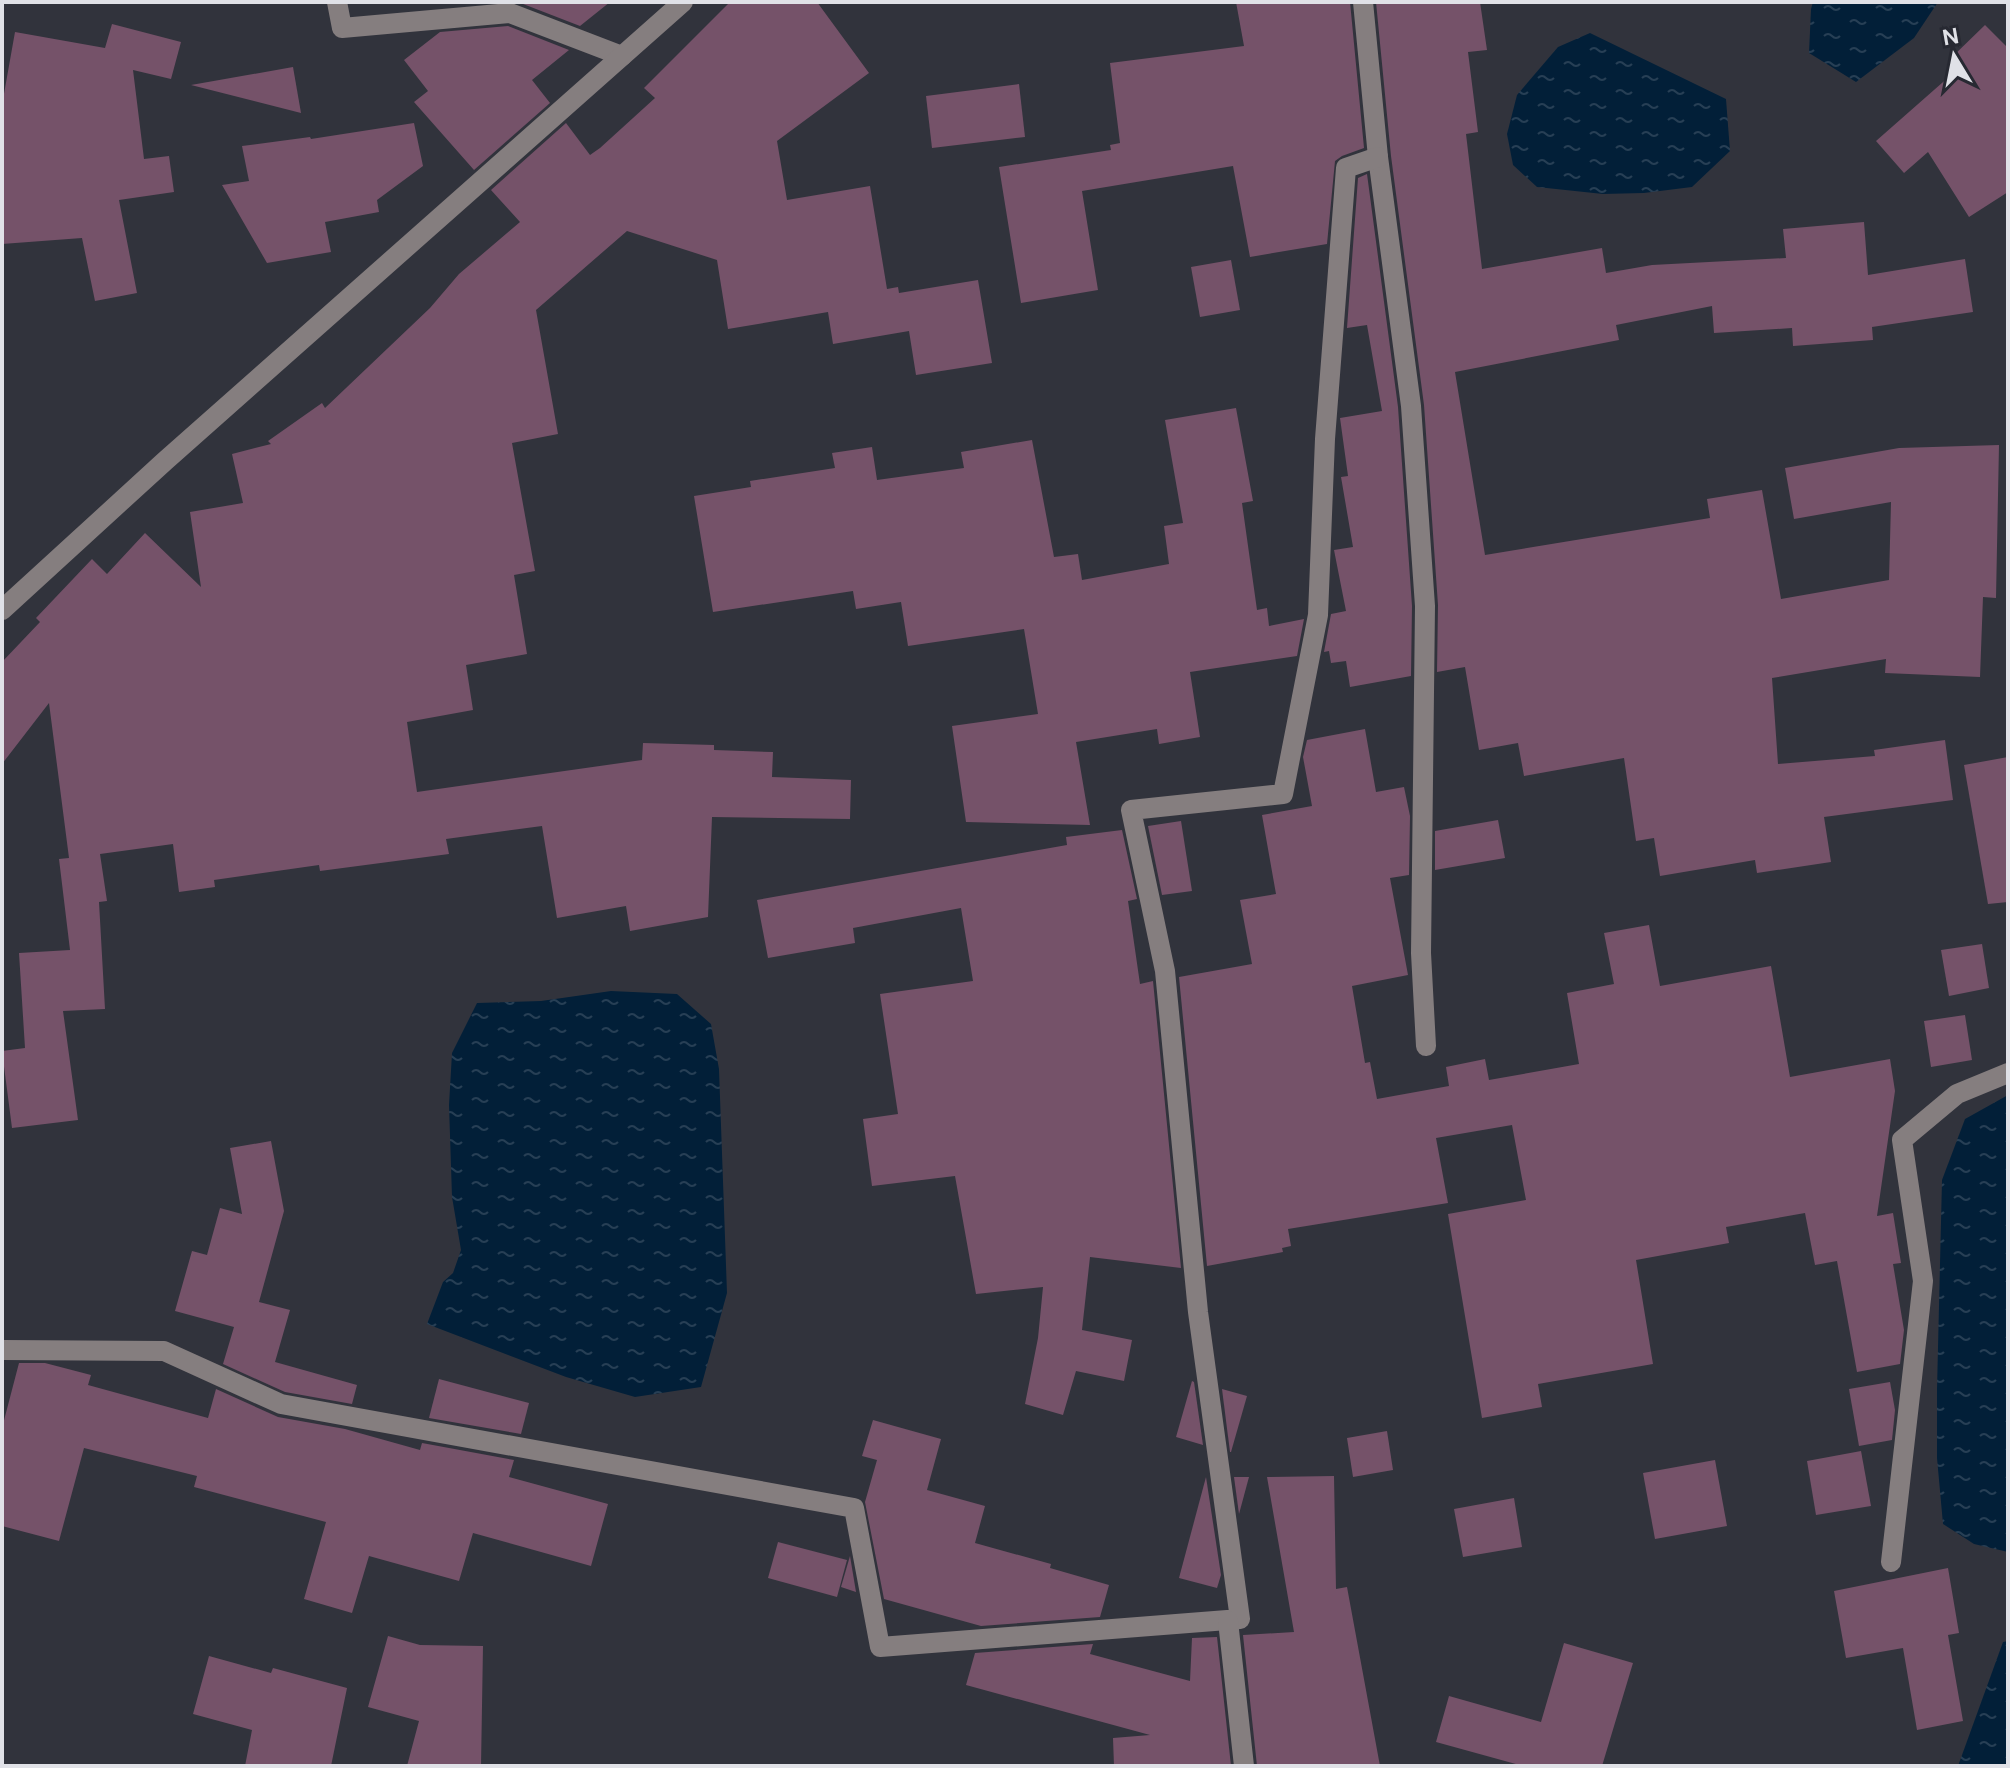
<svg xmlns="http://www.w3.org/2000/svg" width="2010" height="1768" font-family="'DM Sans',sans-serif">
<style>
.water{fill:url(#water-ripples)}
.building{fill:#755269}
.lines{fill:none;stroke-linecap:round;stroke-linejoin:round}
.minor{stroke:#857e7f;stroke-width:20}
</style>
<defs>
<pattern id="water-ripples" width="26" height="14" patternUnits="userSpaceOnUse" patternTransform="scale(2)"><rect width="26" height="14" fill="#021f38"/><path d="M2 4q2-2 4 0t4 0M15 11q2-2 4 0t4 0" fill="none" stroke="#273f55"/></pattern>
</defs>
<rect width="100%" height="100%" fill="#31333c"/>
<g class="water">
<polygon points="1813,2 1938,2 1914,38 1856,82 1809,53 1811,9"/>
<polygon points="1590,33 1726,99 1730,151 1692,187 1644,193 1603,194 1537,187 1513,165 1507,134 1517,95 1558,47"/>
<polygon points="611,991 677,994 711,1024 719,1069 727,1293 701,1387 635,1397 566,1377 427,1324 443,1282 453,1273 461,1250 452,1197 449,1105 452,1053 477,1003 541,1001"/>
<polygon points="2008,1095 2008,1552 1974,1544 1943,1524 1937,1458 1937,1389 1942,1180 1965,1119"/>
<polygon points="2008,1641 2008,1766 1958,1766 2003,1642"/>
</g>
<g class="building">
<polygon points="518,2 610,2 580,26"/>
<polygon points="730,2 817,2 869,73 777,141 787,200 870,186 887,289 898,287 899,293 978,280 992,363 916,375 909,331 833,344 828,312 728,329 717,260 627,231 536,310 558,434 512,443 535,571 514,575 527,654 466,665 473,710 407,722 417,792 642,760 643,743 714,745 714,750 773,752 772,777 851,780 850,819 712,817 708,917 630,931 626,906 557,918 542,826 446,839 449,854 320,871 319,865 214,880 215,887 179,892 173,844 100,854 107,901 99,902 105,1009 63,1011 78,1120 12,1128 2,1051 25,1048 19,953 70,950 59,859 69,858 49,703 2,764 2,662 40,622 36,618 92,559 107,574 145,533 201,587 190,512 243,503 232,454 271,444 268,441 322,403 325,408 430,308 459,274 520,222 491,190 566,123 590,155 600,148 655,98 644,88"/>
<polygon points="1236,2 1350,2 1364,148 1342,156 1335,161 1327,244 1250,257 1233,166 1082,191 1098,290 1021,303 999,167 1111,150 1110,145 1120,143 1110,63 1244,46"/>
<polygon points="1376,2 1480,2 1487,50 1468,52 1478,132 1466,134 1482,269 1602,248 1606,273 1652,265 1786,258 1783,229 1864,222 1868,275 1965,259 1973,312 1872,327 1873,340 1793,346 1792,328 1714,333 1712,306 1616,325 1619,340 1455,372 1485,555 1710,518 1707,499 1762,490 1781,599 1889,580 1891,502 1794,519 1785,468 1899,448 1999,445 1996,598 1983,597 1980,677 1885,673 1886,659 1772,678 1778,764 1875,756 1874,750 1945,740 1953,800 1824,817 1831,862 1757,873 1755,860 1660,876 1654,838 1636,841 1624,758 1524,776 1518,743 1479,750 1465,667 1437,672 1438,605 1424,405 1391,156"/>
<polygon points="112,24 181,42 171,79 133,70 144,159 169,156 174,192 119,200 137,293 95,301 82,238 2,244 2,105 15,32 105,48"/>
<polygon points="1985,25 2008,48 2008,192 1969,217 1928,152 1904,173 1876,141 1959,68 1950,59"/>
<polygon points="508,26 569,50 532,80 550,103 474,170 414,102 428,91 404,60 440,32"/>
<polygon points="293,67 301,113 191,85"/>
<polygon points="1019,84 1025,137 932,148 926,96"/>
<polygon points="414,123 423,166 377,200 379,212 325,222 331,252 267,263 222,185 249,181 242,146 310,137 311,139"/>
<polygon points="1367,174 1398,407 1412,606 1411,676 1350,687 1346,661 1331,663 1329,651 1324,652 1331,614 1346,611 1334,550 1353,547 1341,477 1348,476 1340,418 1382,411 1367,325 1347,328 1358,178"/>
<polygon points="1231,260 1240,310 1200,317 1191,267"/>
<polygon points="1236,408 1253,501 1242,503 1257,610 1267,608 1269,626 1304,619 1297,656 1190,672 1200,737 1159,744 1157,729 1076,742 1090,825 966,822 952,726 1038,714 1024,629 908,646 901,602 856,609 853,591 713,612 694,496 751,487 750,481 835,468 832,453 872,447 877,480 964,468 961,452 1032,440 1054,557 1078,554 1082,580 1169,564 1164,526 1183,523 1165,420"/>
<polygon points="1365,729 1376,792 1404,787 1410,816 1409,875 1390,878 1408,975 1352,986 1365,1063 1370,1062 1377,1099 1449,1086 1446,1067 1485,1059 1489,1080 1579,1064 1567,993 1614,984 1604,933 1649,925 1660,986 1771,966 1790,1077 1890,1059 1895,1091 1877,1216 1893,1213 1901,1263 1893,1264 1904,1330 1900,1364 1857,1372 1837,1261 1815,1265 1805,1213 1726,1227 1729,1243 1636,1260 1653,1364 1538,1384 1542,1407 1482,1418 1448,1214 1526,1200 1512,1125 1436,1138 1448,1203 1288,1229 1291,1246 1282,1248 1283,1252 1207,1266 1179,977 1252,964 1240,900 1276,894 1262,815 1312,806 1303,757 1307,740"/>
<polygon points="2008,757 2008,902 1988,904 1964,765"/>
<polygon points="1498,820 1505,858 1435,870 1435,831"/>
<polygon points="1181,821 1192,891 1162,895 1148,826"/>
<polygon points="1122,830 1137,899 1128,901 1140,984 1153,981 1181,1268 1090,1257 1082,1330 1132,1340 1124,1381 1076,1371 1063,1415 1025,1404 1038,1338 1043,1287 976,1294 955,1176 872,1186 863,1119 898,1114 880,994 973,981 961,908 853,928 855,943 768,958 757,900 1067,845 1066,837"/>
<polygon points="1982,944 1989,988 1949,996 1941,950"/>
<polygon points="1965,1015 1972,1060 1931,1067 1924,1021"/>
<polygon points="271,1141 284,1211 259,1302 290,1310 275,1362 357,1385 352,1404 285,1392 223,1364 234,1327 175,1311 192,1251 207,1255 220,1208 242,1214 230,1148"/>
<polygon points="19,1363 45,1363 91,1375 88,1385 208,1418 216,1389 278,1417 345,1429 420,1450 422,1443 514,1460 509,1477 608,1504 591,1566 473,1533 459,1581 369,1556 352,1613 304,1599 326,1522 194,1487 197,1476 84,1448 59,1541 2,1526 2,1428"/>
<polygon points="439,1379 529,1403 521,1434 429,1418"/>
<polygon points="1192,1381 1194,1382 1203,1445 1176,1437"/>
<polygon points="1890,1382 1895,1410 1892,1440 1859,1446 1849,1389"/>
<polygon points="1222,1389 1247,1396 1231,1452 1230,1452"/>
<polygon points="873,1420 941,1439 927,1490 985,1506 975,1543 1051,1564 1050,1568 1109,1585 1100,1617 981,1626 884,1599 865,1502 877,1460 862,1456"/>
<polygon points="1387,1431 1393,1470 1353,1477 1347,1438"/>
<polygon points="1861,1451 1871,1506 1816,1515 1807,1461"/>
<polygon points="1715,1460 1727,1526 1655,1539 1643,1473"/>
<polygon points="1334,1476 1336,1589 1347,1587 1380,1766 1257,1766 1243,1635 1294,1632 1267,1477"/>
<polygon points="1206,1477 1221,1575 1217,1588 1179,1578"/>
<polygon points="1234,1477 1249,1477 1239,1514"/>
<polygon points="1514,1498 1522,1547 1463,1557 1454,1509"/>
<polygon points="778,1542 847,1560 837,1597 768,1578"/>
<polygon points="850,1556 856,1592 841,1587"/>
<polygon points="1948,1568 1959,1633 1948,1635 1963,1721 1917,1730 1903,1648 1846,1658 1834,1591"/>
<polygon points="388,1636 420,1645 483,1646 481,1766 407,1766 419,1721 368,1707"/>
<polygon points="1217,1637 1231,1766 1114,1766 1113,1738 1150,1735 966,1685 975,1653 1093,1644 1090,1654 1190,1681 1192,1638"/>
<polygon points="1564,1643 1633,1663 1602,1766 1523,1766 1436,1742 1449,1696 1541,1722"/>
<polygon points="209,1656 271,1673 273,1668 347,1688 331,1766 245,1766 252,1730 193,1714"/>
</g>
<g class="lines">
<g class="minor">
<polyline points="337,2 342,28 510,13 622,56"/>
<polyline points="1363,2 1378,157 1411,406 1425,606 1421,953 1426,1046"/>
<polyline points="2,610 165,461 683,2"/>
<polyline points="2,1350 164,1351 281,1404 854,1508 880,1647 1240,1619 1198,1312 1165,971 1131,810 1283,794 1318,615 1325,439 1346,168 1378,157"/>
<polyline points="1891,1562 1923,1281 1902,1140 1957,1094 2008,1073"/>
<polyline points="1228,1621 1244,1766"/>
</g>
</g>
<rect width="2010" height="1768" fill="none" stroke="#e0e1e7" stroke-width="8"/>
<g transform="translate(1954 56) rotate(350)" stroke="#272932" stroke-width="6" paint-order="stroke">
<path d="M0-6L14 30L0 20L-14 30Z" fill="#e0e1e7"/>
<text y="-12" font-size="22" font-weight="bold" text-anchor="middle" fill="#e0e1e7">N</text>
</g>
</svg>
